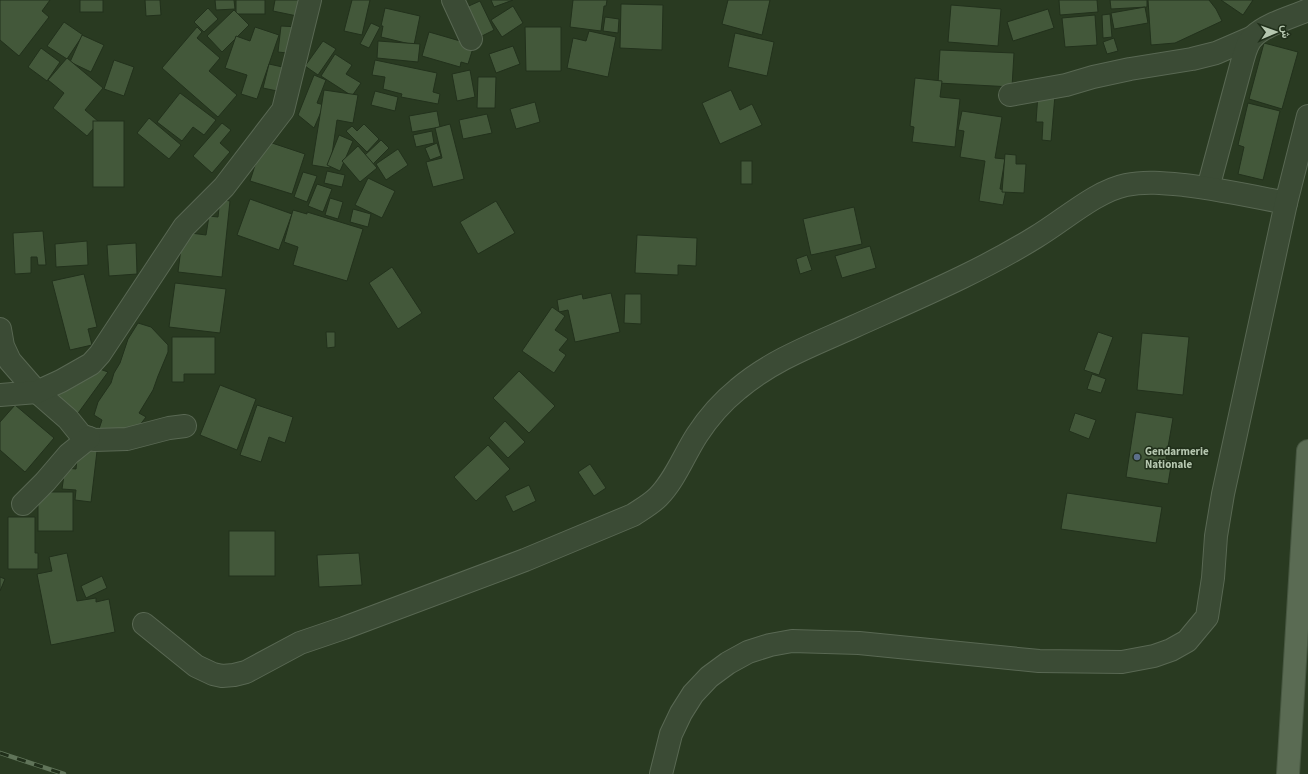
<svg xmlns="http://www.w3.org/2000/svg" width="1308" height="774" font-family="'Source Sans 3',Vazirmatn,sans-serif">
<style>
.building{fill:#43583a;stroke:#22311c}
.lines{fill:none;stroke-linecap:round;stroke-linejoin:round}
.minor-casing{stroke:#596853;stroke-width:24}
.major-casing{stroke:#475741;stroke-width:24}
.minor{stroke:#3b4b35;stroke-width:22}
.major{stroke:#5a6b53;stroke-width:22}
.rail-casing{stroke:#607459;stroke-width:4.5}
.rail{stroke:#202f1a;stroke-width:3;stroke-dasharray:9;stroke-linecap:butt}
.service-dot{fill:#5c6f8a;stroke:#202f1a;stroke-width:1.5}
.labels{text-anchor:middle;stroke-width:3;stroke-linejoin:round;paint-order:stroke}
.poi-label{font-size:11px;font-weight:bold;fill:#b6c7b0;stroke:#202f1a;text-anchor:start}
</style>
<rect width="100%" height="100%" fill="#293a21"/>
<g class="building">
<polygon points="0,0 50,0 42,11 49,17 19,56 0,40"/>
<rect x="80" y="0" width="23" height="12"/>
<polygon points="145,0 160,0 161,15 146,16"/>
<polygon points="215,0 234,0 235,9 216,10"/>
<rect x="236" y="0" width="29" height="14"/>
<polygon points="275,0 300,0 297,16 273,11"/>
<polygon points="352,0 370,0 362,35 344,31"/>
<polygon points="491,0 513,0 494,7"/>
<polygon points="573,0 607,0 606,6 604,6 601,31 570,27"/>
<polygon points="728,0 770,0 762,35 722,24"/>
<polygon points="1059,0 1097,0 1098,12 1060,15"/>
<polygon points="1110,0 1147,0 1147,7 1111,9"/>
<polygon points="1148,0 1209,0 1216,9 1222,21 1175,43 1151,45"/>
<polygon points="1221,0 1253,0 1243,15"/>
<polygon points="480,1 494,30 476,39 462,9"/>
<polygon points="621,4 663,5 662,50 620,48"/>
<polygon points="951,5 1001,9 998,46 948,42"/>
<polygon points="513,6 523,23 502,37 491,20"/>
<polygon points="1145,7 1148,23 1114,29 1111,13"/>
<polygon points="208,8 218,19 204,32 194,22"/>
<polygon points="385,8 420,16 414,45 381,37 383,26 381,26"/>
<polygon points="1048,9 1054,28 1013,41 1007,22"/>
<polygon points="234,10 249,25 222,52 207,36"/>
<polygon points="1110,14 1112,37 1103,38 1102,15"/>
<polygon points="1095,15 1097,45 1065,47 1062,18"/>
<polygon points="605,17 619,19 618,33 603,31"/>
<polygon points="64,22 83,35 67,59 47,46"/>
<polygon points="371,23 380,27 369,48 360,44"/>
<polygon points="281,26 299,27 296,54 278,52"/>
<polygon points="197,27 202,32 197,38 220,58 209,71 237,95 218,117 162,68"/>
<polygon points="255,27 279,35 257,99 241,94 247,75 225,68 236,36 250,41"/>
<polygon points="525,27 561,27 561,71 526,71"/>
<polygon points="589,31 616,37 608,77 567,68 573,38 586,41"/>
<polygon points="429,32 474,45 468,64 461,62 460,67 422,56"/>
<polygon points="735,33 774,42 767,76 728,67"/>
<polygon points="82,35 104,45 91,72 70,62"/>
<polygon points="1114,38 1118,51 1107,54 1103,42"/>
<polygon points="323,41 336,49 318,75 305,66"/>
<polygon points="378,41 420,44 418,62 377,58"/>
<polygon points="1264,43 1298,52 1282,109 1249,99"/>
<polygon points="513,46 520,64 496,73 489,54"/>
<polygon points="41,48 60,62 47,81 28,67"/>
<polygon points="940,50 1014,53 1012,87 938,83"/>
<polygon points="335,54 352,65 346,74 361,83 352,96 321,76"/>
<polygon points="67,58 103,88 85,110 99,122 87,136 53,108 64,93 48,80"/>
<polygon points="114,60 134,67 124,96 104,89"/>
<polygon points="375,60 437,73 433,92 440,94 438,104 401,97 402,94 383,89 385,77 372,75"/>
<polygon points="269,64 287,68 282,92 263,88"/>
<polygon points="470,70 475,97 457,101 452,74"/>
<polygon points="314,75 326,80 317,103 324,105 314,128 298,115"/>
<polygon points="478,77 496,77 495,108 477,108"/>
<polygon points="915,78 942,81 940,97 960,99 955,147 912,142 914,127 910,126"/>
<polygon points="324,90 358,95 353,123 337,120 330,168 312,165"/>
<polygon points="731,90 740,110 752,104 762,125 720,144 702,103"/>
<polygon points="375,91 398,97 395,111 371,105"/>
<polygon points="180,93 216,120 204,135 193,127 182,141 157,122"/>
<polygon points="1038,94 1055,95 1051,141 1042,140 1043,122 1036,122"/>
<polygon points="535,102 540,122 516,129 510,109"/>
<polygon points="1248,103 1280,111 1263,180 1238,174 1244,147 1238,145"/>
<polygon points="437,111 440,127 412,132 409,116"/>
<polygon points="962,111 1002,117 995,158 1005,159 1000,189 1006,190 1003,205 979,201 985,161 960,157 964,131 958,130"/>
<polygon points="487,114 492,133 463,139 459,120"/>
<polygon points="149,118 181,145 169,159 137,133"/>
<rect x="93" y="121" width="31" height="66"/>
<polygon points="222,123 231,130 220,143 230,152 212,173 193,156"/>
<polygon points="364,124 379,139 367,152 346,131 352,126 357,131"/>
<polygon points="450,124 464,179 433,187 426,162 442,158 435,128"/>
<polygon points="432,131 434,143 416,147 413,135"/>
<polygon points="339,135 353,141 340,171 327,165"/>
<polygon points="263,140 305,154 292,194 250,181"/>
<polygon points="381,140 389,148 373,164 365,155"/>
<polygon points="437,143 441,156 430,160 425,148"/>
<polygon points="358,146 377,168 360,182 342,161"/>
<polygon points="398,149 408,165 386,180 376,164"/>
<polygon points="1005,154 1016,155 1016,164 1026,164 1024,193 1002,192"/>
<rect x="741" y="161" width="11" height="23"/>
<polygon points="327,171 345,175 342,187 324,183"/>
<polygon points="303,172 317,176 307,202 294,197"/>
<polygon points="368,178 395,191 382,218 355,205"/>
<polygon points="317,184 332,189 323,212 308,206"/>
<polygon points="330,198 343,202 338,219 325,215"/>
<polygon points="220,199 230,201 222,277 178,272 183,232 206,235 209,216 218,217"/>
<polygon points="250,199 292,214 279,250 237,235"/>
<polygon points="496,201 515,233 478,254 460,222"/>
<polygon points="854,207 862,244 811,255 803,219"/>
<polygon points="353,209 371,214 368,227 350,222"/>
<polygon points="293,210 307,214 307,212 363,229 347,281 293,265 298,247 284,242"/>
<polygon points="43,231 46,265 38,265 37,257 31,257 31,273 15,274 13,233"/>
<polygon points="637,235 697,238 696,266 678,265 678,275 635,273"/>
<polygon points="87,241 88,265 56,267 55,244"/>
<polygon points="136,243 137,274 109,276 107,245"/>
<polygon points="870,246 876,268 842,278 835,256"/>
<polygon points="807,255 812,270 800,274 796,259"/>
<polygon points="392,267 422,313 398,329 369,283"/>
<polygon points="84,274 97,327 88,329 92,345 70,350 52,281"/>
<polygon points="175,283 226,289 220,333 169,327"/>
<polygon points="611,293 620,332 575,342 568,310 559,312 557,300 582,294 583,299"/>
<polygon points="625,294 641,294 641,324 624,323"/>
<polygon points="552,307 565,316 555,330 568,339 559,350 566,355 554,373 522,351"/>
<polygon points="138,323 151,327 168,345 168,352 158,376 153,390 139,413 146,417 133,434 99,429 102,420 94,415 98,402 111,383 114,373 120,363 128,339"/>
<polygon points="326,332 335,332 335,347 327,348"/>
<polygon points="1098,332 1113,337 1099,375 1084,370"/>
<polygon points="1142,333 1189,337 1183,395 1137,390"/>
<polygon points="172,337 215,337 215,374 184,374 184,382 172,382"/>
<polygon points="94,367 108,372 76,416 54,391"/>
<polygon points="519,371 555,406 529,433 493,398"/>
<polygon points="1092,374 1106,379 1101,393 1087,389"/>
<polygon points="220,385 256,399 237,450 200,435"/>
<polygon points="15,405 54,438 25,472 0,450 0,422"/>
<polygon points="257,405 293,417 285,443 269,437 261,462 240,455"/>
<polygon points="1136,412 1173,418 1166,459 1172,460 1168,484 1126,477"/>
<polygon points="1075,413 1096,420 1089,439 1069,431"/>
<polygon points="505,421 525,442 508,458 489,438"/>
<polygon points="488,445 510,469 476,501 454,477"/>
<polygon points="78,449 97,451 91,502 75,500 76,490 62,489 65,468 76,469"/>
<polygon points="590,464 606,488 594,496 578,472"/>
<polygon points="529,485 536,501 513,512 505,496"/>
<rect x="38" y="492" width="35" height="39"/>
<polygon points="1067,493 1162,507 1156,543 1061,529"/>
<polygon points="8,517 35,517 35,553 38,553 38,569 8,569"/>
<rect x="229" y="531" width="46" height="45"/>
<polygon points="67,553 77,601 96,598 96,602 109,599 115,632 51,645 37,574 52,571 49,557"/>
<polygon points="359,553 362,585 319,587 317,555"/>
<polygon points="102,576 107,588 86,598 81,586"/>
<polygon points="0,577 5,579 0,591"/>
</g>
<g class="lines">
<defs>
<g id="minor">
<polyline points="453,0 471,39"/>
<polyline points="1010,95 1066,85 1093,77 1130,69 1192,59 1216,53 1253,37"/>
<path d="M 1208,188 L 1241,66 C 1244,56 1246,43 1254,36 C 1266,24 1292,17 1308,10"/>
<polyline points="0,329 3,346 10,361 37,392 68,419 81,435 94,440 127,439 169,428 185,426"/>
<polyline points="0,395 37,392 61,381 91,364 100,354 184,227 224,187 283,110 310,0"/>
<polyline points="23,504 45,482 69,454 89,438"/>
<path d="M 144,624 L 196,666 L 213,674 L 222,676 L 234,675 L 246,672 L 300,643 L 344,628 L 525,560 L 633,515 C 642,509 651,504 658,497 C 675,480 684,455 697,435 C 708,418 722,402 738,389 C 772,360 813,345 853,327 C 915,299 978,273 1036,237 C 1063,221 1096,191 1126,185 C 1145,181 1164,183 1184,185 C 1218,189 1252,196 1286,203"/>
<polyline points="661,774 671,734 681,713 693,694 709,677 728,663 748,652 770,645 792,641 859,643 1039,661 1122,662 1154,656 1171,650 1187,641 1207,617 1213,578 1216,536 1223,494 1286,203 1308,116"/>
</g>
<polyline id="major" points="1288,774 1308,451"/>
</defs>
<use href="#minor" class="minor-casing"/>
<use href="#major" class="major-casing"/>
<use href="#minor" class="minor"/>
<use href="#major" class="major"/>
<defs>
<polyline id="rail" points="0,753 64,774"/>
</defs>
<use href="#rail" class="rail-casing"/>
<use href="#rail" class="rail"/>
</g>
<circle class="service-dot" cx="1137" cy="457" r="4"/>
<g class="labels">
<g class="poi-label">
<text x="1145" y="455">Gendarmerie<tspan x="1145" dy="13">Nationale</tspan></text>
</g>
</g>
<g transform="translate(1276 32) rotate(88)" stroke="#202f1a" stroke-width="3" paint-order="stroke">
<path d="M0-3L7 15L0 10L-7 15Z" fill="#b6c7b0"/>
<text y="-6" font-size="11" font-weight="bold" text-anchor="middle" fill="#b6c7b0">ش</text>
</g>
</svg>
